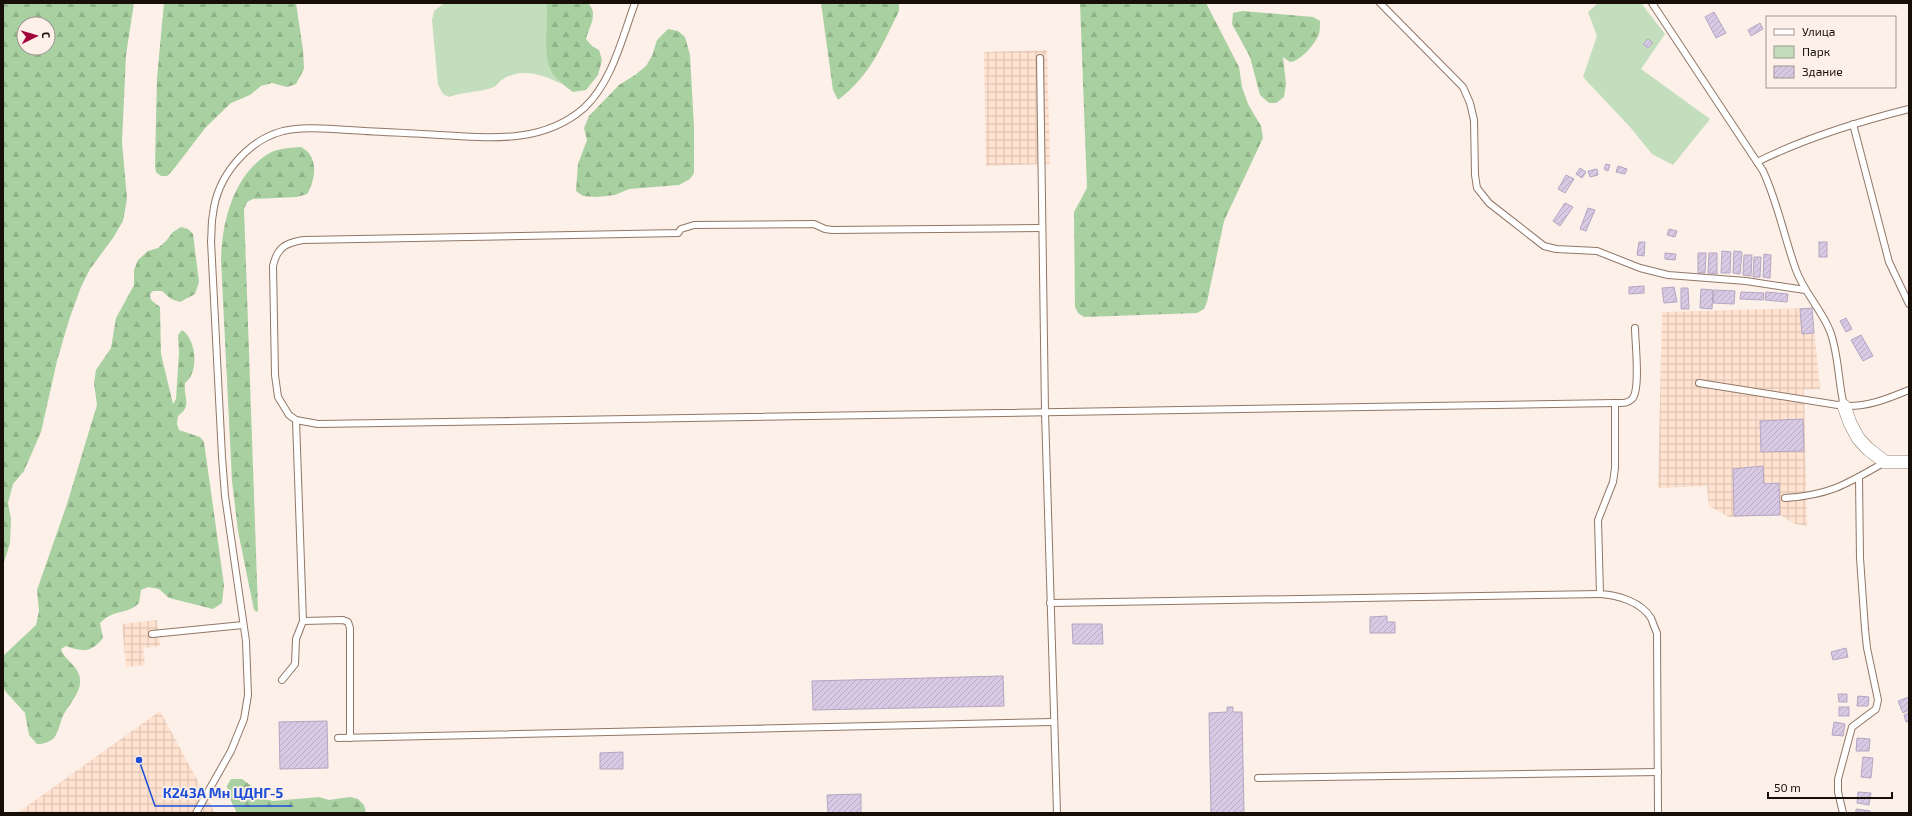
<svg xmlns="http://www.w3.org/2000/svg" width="1912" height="816" font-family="'Exo 2',sans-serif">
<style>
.industrial{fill:url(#industrial-grid)}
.green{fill:#c2debc}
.forest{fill:url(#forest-firs);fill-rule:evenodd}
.building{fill:url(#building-hatch);stroke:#b4a6c1}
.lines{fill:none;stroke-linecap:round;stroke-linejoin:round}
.service-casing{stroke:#917766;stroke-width:8}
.minor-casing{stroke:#917766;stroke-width:14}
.service{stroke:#fff;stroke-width:6}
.minor{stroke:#fff;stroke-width:13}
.leader{fill:none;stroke:#1d4ed8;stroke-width:1.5}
.callout-dot{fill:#1d4ed8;stroke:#fcf0e9;stroke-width:1.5}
.callout-label{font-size:14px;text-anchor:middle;font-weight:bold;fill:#1d4ed8;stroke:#fcf0e9;stroke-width:3.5;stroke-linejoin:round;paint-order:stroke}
</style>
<defs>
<pattern id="industrial-grid" width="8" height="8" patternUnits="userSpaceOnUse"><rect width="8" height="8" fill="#ffe2d0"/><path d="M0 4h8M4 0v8" fill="none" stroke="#dac1b1"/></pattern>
<pattern id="forest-firs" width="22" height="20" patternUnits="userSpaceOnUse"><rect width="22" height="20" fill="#a9d0a1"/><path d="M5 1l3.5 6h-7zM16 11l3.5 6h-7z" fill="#91b189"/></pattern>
<pattern id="building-hatch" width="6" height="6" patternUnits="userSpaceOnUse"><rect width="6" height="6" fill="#d8cae5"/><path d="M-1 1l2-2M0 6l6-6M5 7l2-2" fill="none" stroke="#b9acc3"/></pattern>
</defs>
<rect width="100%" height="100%" fill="#fcf0e9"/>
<g class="industrial">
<polygon points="1047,50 1050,164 986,166 984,52"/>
<polygon points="1812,308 1820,389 1804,390 1807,526 1795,524 1780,515 1729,517 1709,506 1707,486 1658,488 1662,312"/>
<polygon points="157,620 160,646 143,648 145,665 126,667 122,624"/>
<polygon points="160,711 215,813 18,813 23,809"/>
</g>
<g class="green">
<path d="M 444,3 L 546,3 C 549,20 544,56 551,69 C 553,74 558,79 562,84 C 544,75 523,67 503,79 C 500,81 497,85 494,87 C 482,92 462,92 449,97 L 443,94 L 438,85 L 432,20 L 434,11 Z"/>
<polygon points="1598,3 1641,3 1665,34 1641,69 1710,119 1673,165 1652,154 1630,127 1583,77 1597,36 1588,12"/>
</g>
<g class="forest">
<path d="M 3,3 L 134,3 L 126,55 L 122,142 L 127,199 L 123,221 L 113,238 L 90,269 L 81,287 L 69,320 L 57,361 L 41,432 L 24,471 L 13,484 L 8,503 L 11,519 L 10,543 L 3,566 ZM 24,24 L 48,24 L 48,48 L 24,48 Z"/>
<polygon points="164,3 296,3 303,50 304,69 296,84 287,87 272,83 261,86 250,95 231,103 206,127 173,170 167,176 161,176 156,172 155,166 157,78"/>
<path d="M 546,3 L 588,3 C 599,14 589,27 586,39 L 592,46 L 599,50 L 602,60 L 598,75 L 586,90 L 573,92 C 565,86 554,78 550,68 C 543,52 549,22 546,3 Z"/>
<path d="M 821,3 L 899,3 L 899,11 C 881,47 871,75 838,100 L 833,90 Z"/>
<polygon points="1080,3 1206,3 1239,67 1242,87 1248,104 1261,126 1263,138 1224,221 1207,302 1204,309 1197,313 1084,317 1078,313 1075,307 1074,212 1087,188"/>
<path d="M 1242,11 L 1313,17 L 1320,21 C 1320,24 1320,30 1319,34 C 1315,44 1301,61 1290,62 L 1283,57 L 1286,84 L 1284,97 L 1276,103 L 1269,103 L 1260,95 L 1250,57 L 1232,24 L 1233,13 Z"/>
<polygon points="668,29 678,31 685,37 690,55 694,127 694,173 690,179 679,185 629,189 615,195 597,197 583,196 576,191 578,164 587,140 584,128 589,116 619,85 635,75 646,66 652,56 657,40"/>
<path d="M 301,147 C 319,156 316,179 307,194 L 297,197 L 253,199 L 247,202 L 244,209 L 258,610 L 257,612 L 254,610 L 238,531 L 232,481 L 221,260 C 222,222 233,176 268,154 C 277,148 290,148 301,147 Z"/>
<path d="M 181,227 L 188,229 L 193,234 L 199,282 L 195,294 L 180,302 L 171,299 L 162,291 L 153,291 L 150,294 L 151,300 L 160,307 L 161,354 L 173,404 L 176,399 L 179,353 L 178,335 L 182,330 C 197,340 199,373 185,383 C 183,398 193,405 178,416 L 177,424 L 179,430 L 200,437 L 204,442 L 224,585 L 222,603 L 213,609 L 169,598 L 159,589 L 148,587 L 141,590 L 139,603 C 125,616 115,608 100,623 L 103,638 C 91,653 83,652 66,646 L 61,649 C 65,661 79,666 80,679 C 82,692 67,706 62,718 C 60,724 58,733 54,738 C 49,742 44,744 37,744 L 29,735 L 25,713 L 5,691 L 3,685 L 3,656 L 36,625 L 39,611 L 37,590 L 67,504 L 97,405 L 94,383 L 96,370 L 111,348 L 116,318 L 134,285 L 134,270 L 138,260 L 148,251 L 158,248 L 166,241 L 173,232 Z"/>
<polygon points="231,779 242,779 258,791 264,799 273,801 319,797 329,800 350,797 358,799 364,805 366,813 237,813 230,799 227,786"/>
</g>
<g class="building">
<polygon points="1714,12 1726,33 1716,38 1705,17"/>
<polygon points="1760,23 1763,29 1751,36 1748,30"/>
<polygon points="1648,39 1653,43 1648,48 1643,44"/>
<polygon points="1606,164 1610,165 1608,171 1604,169"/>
<polygon points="1618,166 1627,169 1625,174 1616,172"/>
<polygon points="1580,168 1586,172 1582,178 1576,174"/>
<polygon points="1597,169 1598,175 1590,177 1588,171"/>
<polygon points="1566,175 1574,179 1565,193 1558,189"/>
<polygon points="1565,203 1573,207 1560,226 1553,221"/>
<polygon points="1588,208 1595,210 1586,231 1580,229"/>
<polygon points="1669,229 1677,231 1675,237 1667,235"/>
<polygon points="1639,242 1645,242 1644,256 1637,255"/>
<rect x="1819" y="242" width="8" height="15"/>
<polygon points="1722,251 1731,252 1730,273 1721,273"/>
<polygon points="1734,251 1742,252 1740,274 1733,273"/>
<polygon points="1665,253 1676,254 1675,260 1665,259"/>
<polygon points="1698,253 1706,253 1705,273 1698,273"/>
<polygon points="1709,253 1717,253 1717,274 1708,273"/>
<polygon points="1764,254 1771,255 1770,278 1763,277"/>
<polygon points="1744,255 1752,255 1751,276 1743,275"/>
<polygon points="1754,257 1761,257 1760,277 1753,277"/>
<polygon points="1644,286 1644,293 1629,294 1629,287"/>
<polygon points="1674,287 1677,302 1664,303 1662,288"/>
<polygon points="1681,288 1688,288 1689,309 1681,309"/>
<polygon points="1701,289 1713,290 1712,309 1700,308"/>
<polygon points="1714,290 1735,291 1734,304 1713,303"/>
<polygon points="1741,292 1764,293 1763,300 1740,299"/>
<polygon points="1766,292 1788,294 1787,302 1765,300"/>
<polygon points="1812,308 1814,333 1802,334 1800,309"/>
<polygon points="1846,318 1852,329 1846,332 1840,321"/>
<polygon points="1861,335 1873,356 1863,361 1851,340"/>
<polygon points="1803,419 1804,451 1761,452 1760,421"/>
<polygon points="1763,466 1764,484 1779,483 1780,515 1734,516 1733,469"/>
<polygon points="1387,616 1387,622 1395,622 1395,633 1370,633 1370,617"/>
<polygon points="1072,624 1102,624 1103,644 1073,644"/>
<polygon points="1846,648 1848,657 1833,660 1831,652"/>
<polygon points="1003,676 1004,706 813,710 812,681"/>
<polygon points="1838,694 1847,694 1847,702 1839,702"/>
<polygon points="1858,696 1869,697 1868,706 1857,706"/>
<polygon points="1909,697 1909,710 1903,713 1898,701"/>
<polygon points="1227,707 1233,707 1233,712 1242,712 1244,813 1211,813 1209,713 1227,712"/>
<rect x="1839" y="707" width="10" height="9"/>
<polygon points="1908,713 1909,721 1906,722 1904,715"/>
<polygon points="327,721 328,768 280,769 279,722"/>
<polygon points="1834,722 1845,724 1843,736 1832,735"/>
<polygon points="1857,738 1870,739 1869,751 1856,751"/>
<polygon points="623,752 623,769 600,769 600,753"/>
<polygon points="1863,757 1873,758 1871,778 1861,777"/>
<polygon points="1858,792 1871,793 1869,805 1857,803"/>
<polygon points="861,794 861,813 828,813 827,795"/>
<polygon points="1856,809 1870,811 1870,813 1856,813"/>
</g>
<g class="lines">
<defs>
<g id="service">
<polyline points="1380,3 1463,87 1470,103 1474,120 1475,175 1477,188 1489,203 1544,246 1556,249 1597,251 1640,268 1668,275 1746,281 1805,290"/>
<path d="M 1652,3 L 1763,171 C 1778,203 1784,237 1796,270 C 1804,292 1821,309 1830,331 C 1839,355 1838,382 1844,406"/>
<polyline points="1040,58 1045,412 1057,813"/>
<polyline points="1853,124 1889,262 1909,304"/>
<path d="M 1757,162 C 1805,138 1857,122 1909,109"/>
<path d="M 1042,228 L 832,230 L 825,229 L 814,224 L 694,225 L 681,229 L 678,233 L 303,240 C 285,243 277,248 273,266 L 275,375 L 278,397 L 289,415 L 296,420 L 318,424 L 1615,403"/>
<path d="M 1635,328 C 1635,342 1641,390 1632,399 C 1627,404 1622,403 1615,403 L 1615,468 L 1613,482 L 1598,520 L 1600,594 C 1618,595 1641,602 1651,618 C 1653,623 1655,629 1657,633 L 1658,813"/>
<path d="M 1699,383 L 1844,406 C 1868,407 1887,399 1909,390"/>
<polyline points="296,420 303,621 343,620 348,622 350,628 350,738"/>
<path d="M 1785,498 C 1830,495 1847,484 1885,462"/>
<polyline points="1050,603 1600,594"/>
<polyline points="152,634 243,625"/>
<polyline points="282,680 295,664 296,639 303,621"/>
<polyline points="338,738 1053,722"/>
<polyline points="1258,778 1658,772"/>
<path d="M 196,813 L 231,751 L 244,719 L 248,695 L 246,641 L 225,496 L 222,457 L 211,241 C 212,232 211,223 213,214 C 217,177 246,141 283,131 C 304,126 328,129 349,130 C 379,132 410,133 440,135 C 490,138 543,144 584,108 C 612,82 622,38 635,3"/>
<polyline points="1843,813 1838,792 1838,779 1852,727 1876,709 1878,700 1867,648 1865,629 1860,558 1859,477"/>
</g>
<polyline id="minor" points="1844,406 1850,423 1858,438 1868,449 1885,462 1909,462"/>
</defs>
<use href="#service" class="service-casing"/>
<use href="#minor" class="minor-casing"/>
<use href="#service" class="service"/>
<use href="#minor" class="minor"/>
</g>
<path class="leader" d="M139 760L155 806H292"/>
<circle class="callout-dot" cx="139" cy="760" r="4"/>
<g class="callout-label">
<text x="223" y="798">К243А Мн ЦДНГ-5</text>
</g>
<rect width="1912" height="816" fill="none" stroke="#170e08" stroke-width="8"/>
<rect x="1766" y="16" width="130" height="72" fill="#fcf0e9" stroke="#a0968f"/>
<rect x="1774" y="29" width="20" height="6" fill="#ffffff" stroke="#a0968f"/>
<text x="1802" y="36" font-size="12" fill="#170e08">Улица</text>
<rect x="1774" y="46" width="20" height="12" fill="#c2debc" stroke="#a0968f"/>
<text x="1802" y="56" font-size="12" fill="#170e08">Парк</text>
<rect x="1774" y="66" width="20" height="12" fill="url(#building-hatch)" stroke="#a0968f"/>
<text x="1802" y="76" font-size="12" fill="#170e08">Здание</text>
<g transform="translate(36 36) rotate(85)"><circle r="19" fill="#fcf0e9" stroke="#a0968f"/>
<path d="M0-3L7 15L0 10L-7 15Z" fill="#a1023b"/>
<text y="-6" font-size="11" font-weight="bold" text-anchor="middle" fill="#170e08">С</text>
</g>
<path d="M1768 792v6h124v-6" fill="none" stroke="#170e08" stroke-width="2"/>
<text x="1774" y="792" font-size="12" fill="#170e08" stroke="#fcf0e9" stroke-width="3" paint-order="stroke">50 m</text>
</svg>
